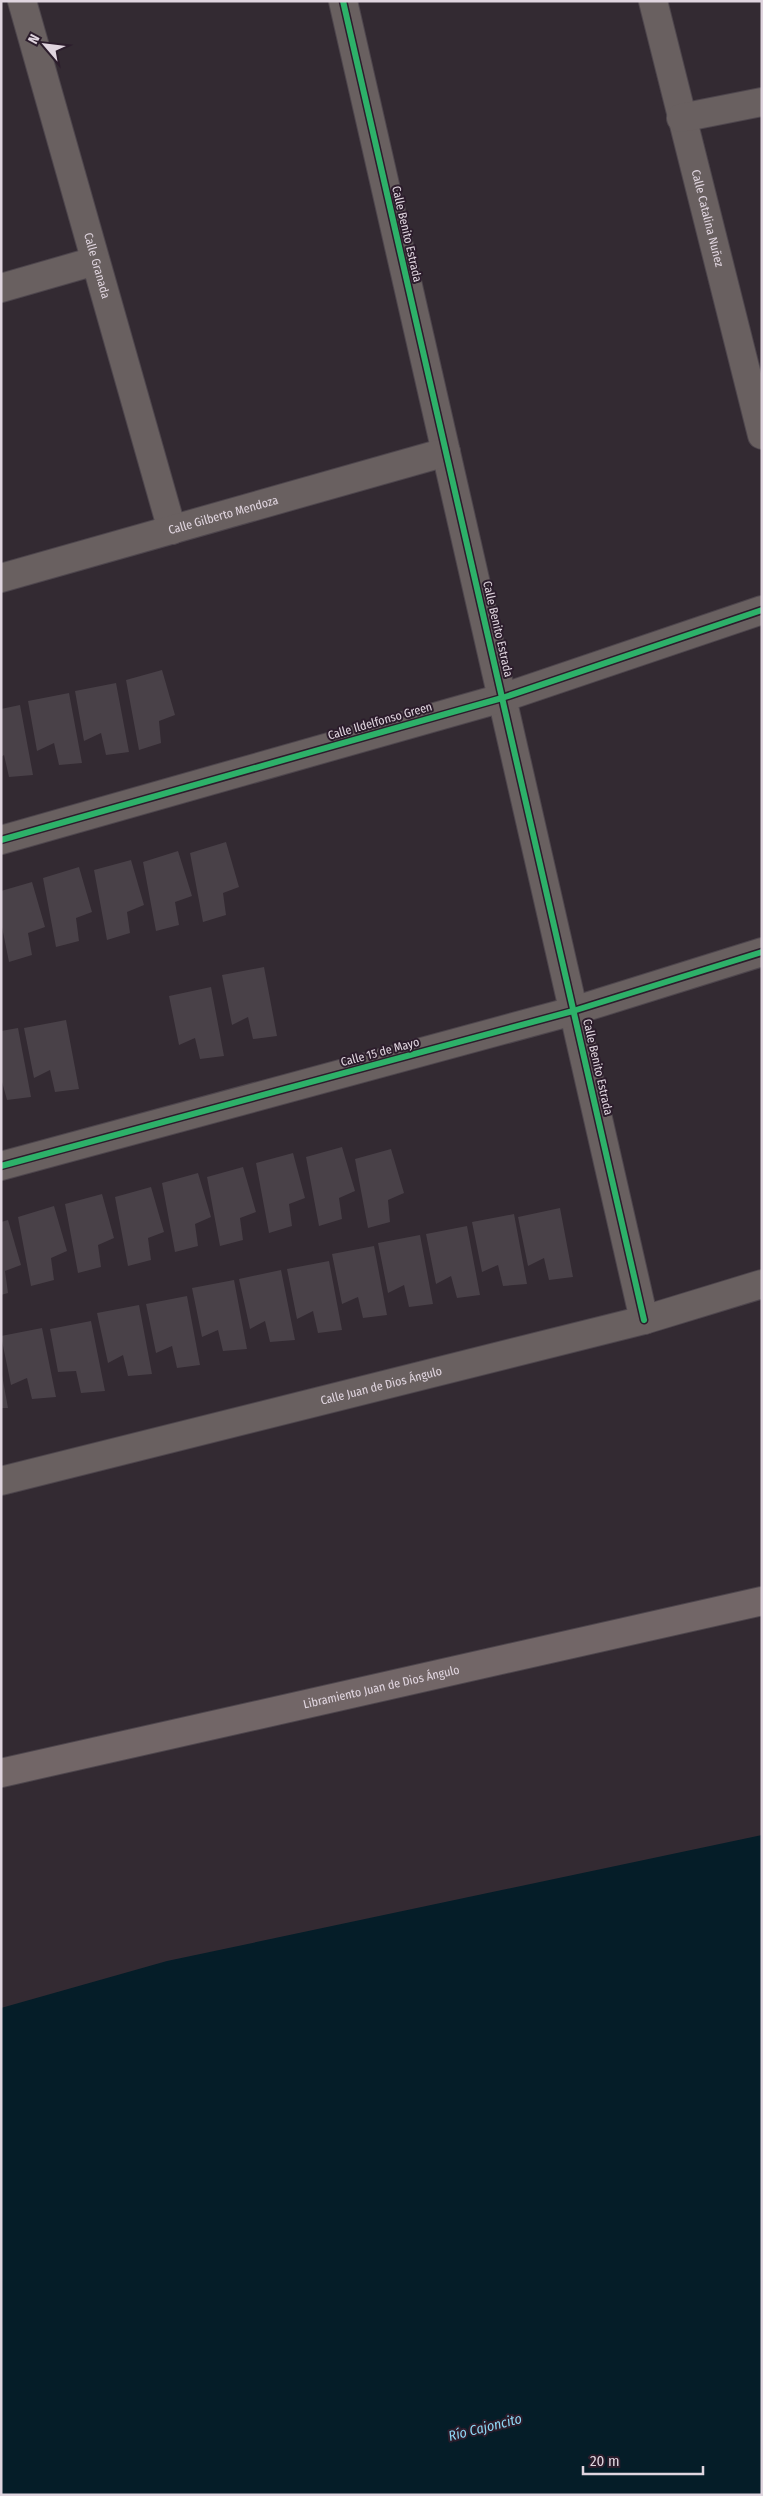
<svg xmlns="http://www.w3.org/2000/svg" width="763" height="2496" font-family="'Fira Sans Condensed',sans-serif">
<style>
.water{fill:#051d28}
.building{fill:#494148}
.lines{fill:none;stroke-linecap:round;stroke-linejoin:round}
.minor-casing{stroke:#4e464d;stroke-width:30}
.highway-casing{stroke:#4e464d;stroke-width:30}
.minor{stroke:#696060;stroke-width:28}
.highway{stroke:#726667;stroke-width:28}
.cycleway-casing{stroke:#2c1d2c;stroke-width:9}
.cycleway{stroke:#2db169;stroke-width:6}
.labels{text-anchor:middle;stroke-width:4;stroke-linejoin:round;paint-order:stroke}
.street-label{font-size:12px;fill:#e0d5df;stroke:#2c1d2c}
.water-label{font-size:14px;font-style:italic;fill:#8fd8f5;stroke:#2c1d2c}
</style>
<rect width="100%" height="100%" fill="#332a32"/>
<polygon class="water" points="762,1835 762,2495 1,2495 1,2008 167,1961"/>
<g class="building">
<polygon points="162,670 175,715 159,721 161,743 139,750 126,680"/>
<polygon points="116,683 129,752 106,755 101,733 84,741 75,691"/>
<polygon points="69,693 82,763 59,765 54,743 37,751 28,701"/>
<polygon points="20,705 33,775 9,777 4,755 1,757 1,709"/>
<polygon points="226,842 239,887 223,893 226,915 203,922 190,853"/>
<polygon points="178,851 192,896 175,902 179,925 156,931 143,862"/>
<polygon points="131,860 144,905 127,912 130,933 107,940 94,870"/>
<polygon points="79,867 92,912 76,918 79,941 56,947 43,878"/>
<polygon points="32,882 45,927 28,933 32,955 9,962 1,922 1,891"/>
<polygon points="264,967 277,1036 253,1039 248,1017 232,1025 222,975"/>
<polygon points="211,987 224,1056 200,1059 195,1038 179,1045 169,996"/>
<polygon points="66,1020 79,1089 55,1092 50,1070 34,1078 24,1028"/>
<polygon points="18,1028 31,1097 7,1100 1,1078 1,1031"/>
<polygon points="342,1147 355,1191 339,1198 342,1219 319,1226 306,1157"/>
<polygon points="391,1149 404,1193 388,1200 390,1222 368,1228 355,1159"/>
<polygon points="293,1153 305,1198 289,1204 292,1226 269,1233 256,1163"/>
<polygon points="243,1167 256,1212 240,1218 243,1240 220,1246 207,1177"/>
<polygon points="198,1173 211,1217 195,1224 198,1246 175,1252 162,1183"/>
<polygon points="151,1187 164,1232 148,1238 151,1260 128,1266 115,1197"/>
<polygon points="102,1194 114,1238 98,1245 101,1267 78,1273 65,1204"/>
<polygon points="54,1206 67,1251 51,1258 54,1280 31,1286 18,1217"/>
<polygon points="560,1208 573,1277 549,1280 544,1258 528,1266 518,1217"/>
<polygon points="514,1214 527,1284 503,1286 498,1265 482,1272 472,1222"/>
<polygon points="8,1220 21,1265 5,1271 8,1293 1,1295 1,1222"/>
<polygon points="467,1226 480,1295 457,1298 451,1276 436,1284 426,1234"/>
<polygon points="420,1235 433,1304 409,1307 404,1285 388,1293 378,1243"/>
<polygon points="374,1246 387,1315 363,1318 358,1297 342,1304 332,1254"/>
<polygon points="329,1261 342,1330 318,1333 313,1311 297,1319 287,1269"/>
<polygon points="281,1270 295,1340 270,1342 265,1321 250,1329 239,1279"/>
<polygon points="234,1280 247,1349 223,1351 218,1330 202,1337 192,1288"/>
<polygon points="187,1296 200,1365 177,1368 172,1346 156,1353 146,1304"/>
<polygon points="139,1305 152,1374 128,1376 123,1355 108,1363 97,1313"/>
<polygon points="91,1321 105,1391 81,1393 76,1371 58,1372 50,1329"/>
<polygon points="42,1328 56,1397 32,1399 27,1378 11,1385 1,1336"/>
<polygon points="1,1375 2,1375 8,1408 1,1408"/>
</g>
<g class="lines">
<defs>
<g id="minor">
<path id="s1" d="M 22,1 L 172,530"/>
<polyline points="343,1 644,1320"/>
<path id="s2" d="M 653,1 L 762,435"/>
<polyline points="681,118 762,102"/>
<polyline points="1,288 95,261"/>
<path id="s3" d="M 1,578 L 446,452"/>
<polyline points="1,840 502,698 762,610"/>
<polyline points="1,1166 573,1011 762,952"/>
<path id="s4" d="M 1,1481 L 644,1320 L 762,1284"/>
</g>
<g id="highway">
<path id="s5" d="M 1,1773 L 762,1601"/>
</g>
</defs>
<use href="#minor" class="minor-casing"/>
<use href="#highway" class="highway-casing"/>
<use href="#minor" class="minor"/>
<use href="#highway" class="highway"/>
<defs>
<g id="cycleway">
<polyline points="343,1 644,1320"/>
<polyline points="1,840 502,698 762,610"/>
<polyline points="1,1166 573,1011 762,952"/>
</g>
</defs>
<use href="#cycleway" class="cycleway-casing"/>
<use href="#cycleway" class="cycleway"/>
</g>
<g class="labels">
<g class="street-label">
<text dy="4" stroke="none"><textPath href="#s2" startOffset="224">Calle Catalina Nuñez</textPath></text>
<text transform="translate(407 234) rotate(77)" y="4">Calle Benito Estrada</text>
<text dy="4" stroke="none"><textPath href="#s1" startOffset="275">Calle Granada</textPath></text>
<text dy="4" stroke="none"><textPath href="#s3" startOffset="231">Calle Gilberto Mendoza</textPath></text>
<text transform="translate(498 629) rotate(77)" y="4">Calle Benito Estrada</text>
<text transform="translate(380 721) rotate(-16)" y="4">Calle Ildelfonso Green</text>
<text transform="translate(380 1052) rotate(-15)" y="4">Calle 15 de Mayo</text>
<text transform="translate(598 1067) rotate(77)" y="4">Calle Benito Estrada</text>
<text dy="4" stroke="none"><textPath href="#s4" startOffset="392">Calle Juan de Dios Ángulo</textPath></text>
<text dy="4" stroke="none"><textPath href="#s5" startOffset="390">Libramiento Juan de Dios Ángulo</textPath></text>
</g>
<g class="water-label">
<text transform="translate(485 2427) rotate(-14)" y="5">Río Cajoncito</text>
</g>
</g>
<rect width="763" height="2496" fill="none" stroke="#e0d5df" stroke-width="5"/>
<g transform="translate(45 45) rotate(298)" stroke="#2c1d2c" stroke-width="4" paint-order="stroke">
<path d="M0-4L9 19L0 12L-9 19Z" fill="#e0d5df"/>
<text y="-8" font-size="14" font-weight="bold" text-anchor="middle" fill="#e0d5df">N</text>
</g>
<path d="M583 2466v8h120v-8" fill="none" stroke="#e0d5df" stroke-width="2.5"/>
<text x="590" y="2466" font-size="15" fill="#e0d5df" stroke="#2c1d2c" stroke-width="4" paint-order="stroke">20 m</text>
</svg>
